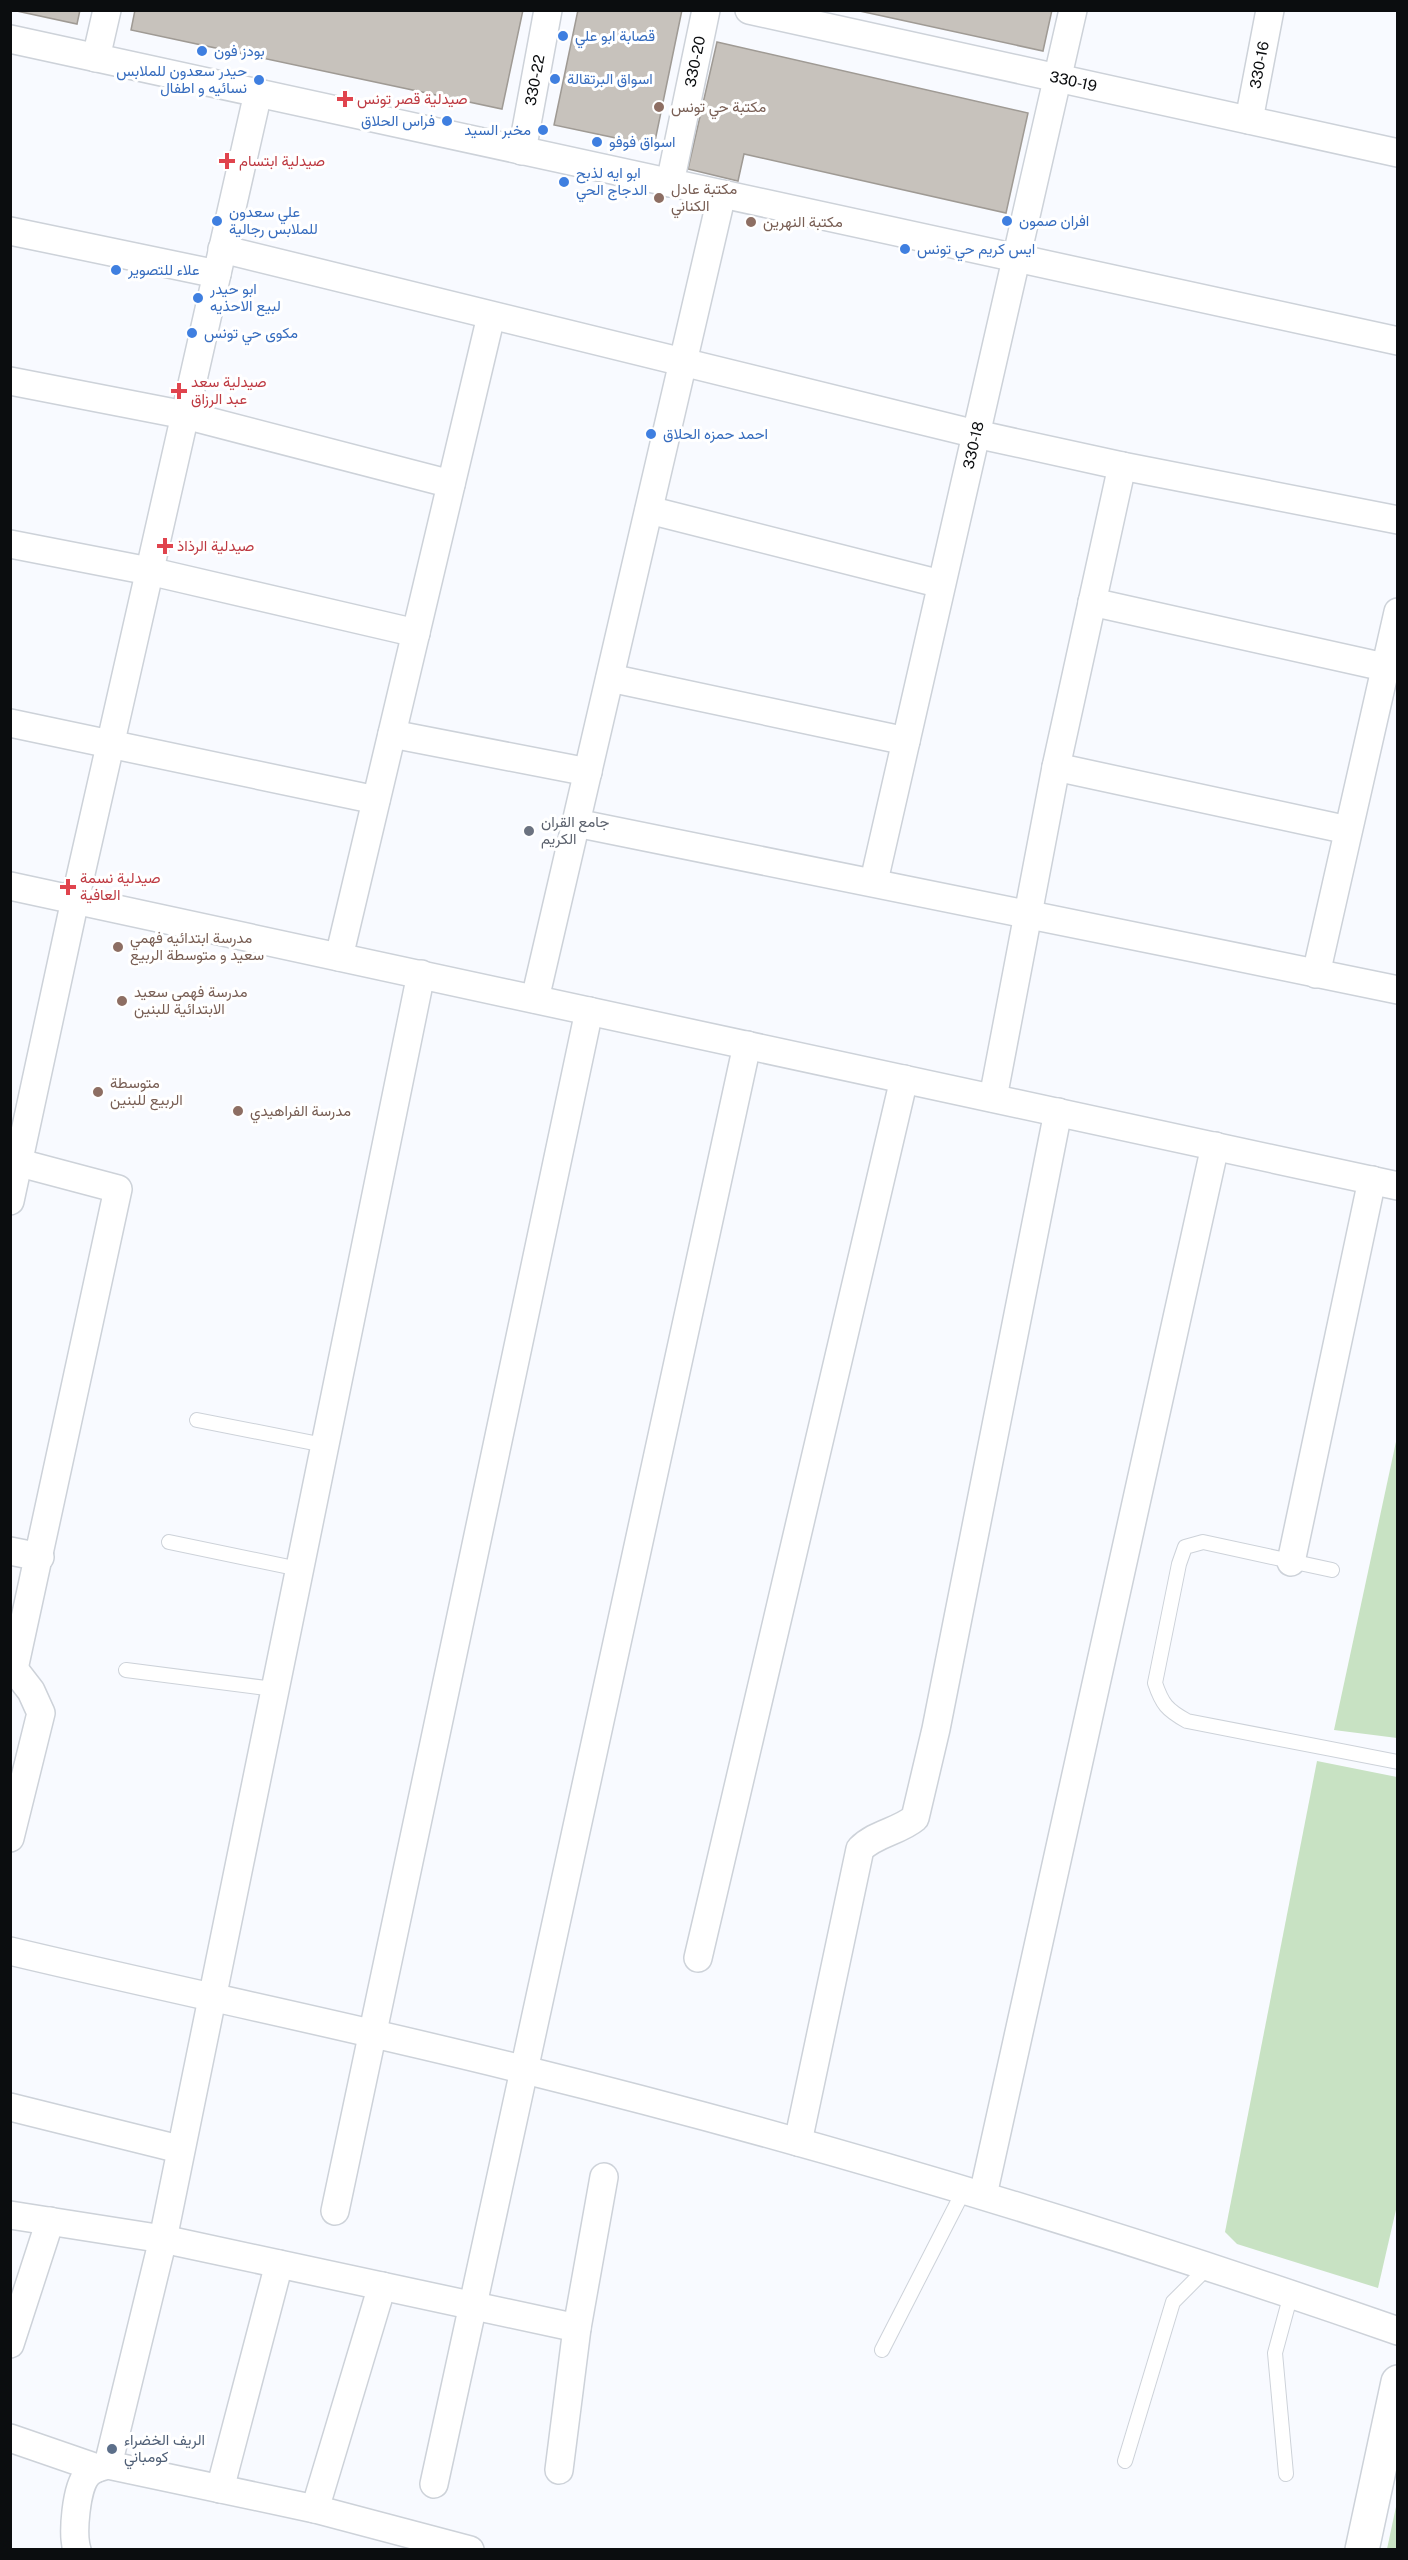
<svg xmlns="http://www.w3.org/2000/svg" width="1408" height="2560" font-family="'Public Sans',Vazirmatn,sans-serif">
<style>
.green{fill:#c8e2c3}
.building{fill:#c7c2bc;stroke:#9f9a94;stroke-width:1.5}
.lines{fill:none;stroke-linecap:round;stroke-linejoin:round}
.lane-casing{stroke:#cdd2d9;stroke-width:16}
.street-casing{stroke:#cdd2d9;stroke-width:30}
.highway-casing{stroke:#cdd2d9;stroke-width:36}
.lane{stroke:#fff;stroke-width:14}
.street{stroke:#fff;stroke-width:27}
.highway{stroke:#fff;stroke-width:33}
.shop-dot{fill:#3f7fe0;stroke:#fff;stroke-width:2}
.health-dot{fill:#e0444e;stroke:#fff;stroke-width:2}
.education-dot{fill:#8d6e63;stroke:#fff;stroke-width:2}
.worship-dot{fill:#6b7280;stroke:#fff;stroke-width:2}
.service-dot{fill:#5c6f8a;stroke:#fff;stroke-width:2}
.labels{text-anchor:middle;stroke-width:6;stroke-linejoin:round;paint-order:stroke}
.shop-label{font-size:15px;fill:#366cbe;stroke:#fff;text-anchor:start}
.street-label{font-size:15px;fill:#0b0d0f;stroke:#fff}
.health-label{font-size:15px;fill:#be3a42;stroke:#fff;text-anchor:start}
.education-label{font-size:15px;fill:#785e54;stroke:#fff;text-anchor:start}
.worship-label{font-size:15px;fill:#5b616d;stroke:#fff;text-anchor:start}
.service-label{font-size:15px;fill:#4e5e75;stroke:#fff;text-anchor:start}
</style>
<rect width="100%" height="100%" fill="#f8faff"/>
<g class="green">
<polygon points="1397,1437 1398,1738 1397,1738 1334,1730"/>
<polygon points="1317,1761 1397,1777 1398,2201 1378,2288 1237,2244 1225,2232"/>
<polygon points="1397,2502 1397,2549 1387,2549"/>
</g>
<g class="building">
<polygon points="12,10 80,10 77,24"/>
<polygon points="135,10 523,10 502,109 131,30"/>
<polygon points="578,10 682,10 654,146 554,125"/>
<polygon points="855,10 1052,10 1043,51"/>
<polygon points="717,42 1028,113 1006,213 744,154 738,181 688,169"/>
</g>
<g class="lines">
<defs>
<g id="lane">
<polyline points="197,1420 324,1445"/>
<polyline points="169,1542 299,1569"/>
<path d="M 1332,1570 L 1203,1542 L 1185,1547 L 1179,1564 L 1155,1683 C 1162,1704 1167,1710 1187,1721 L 1398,1762"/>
<polyline points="126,1670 274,1689"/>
<polyline points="882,2350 964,2190"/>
<polyline points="1125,2461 1173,2302 1209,2266"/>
<polyline points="1286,2474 1275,2353 1291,2294"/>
</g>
<g id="street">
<path id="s1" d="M 749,10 L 1398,153"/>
<polyline points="10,39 1398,341"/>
<polyline points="96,58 107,10"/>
<path id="s2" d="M 1249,120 L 1270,10"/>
<path id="s3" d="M 522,151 L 548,10"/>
<path id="s4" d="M 670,183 L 706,10"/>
<polyline points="10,231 217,274"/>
<polyline points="222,249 976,434 1122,466 1398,520"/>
<polyline points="10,381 185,415 451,484"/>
<polyline points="649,510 941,584"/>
<polyline points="10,544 149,571 416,633"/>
<polyline points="1092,602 1384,667"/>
<polyline points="610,678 906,741"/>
<polyline points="10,723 376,800"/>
<polyline points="392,734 588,772"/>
<polyline points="1056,767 1348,830"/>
<path d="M 576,823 C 850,877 1124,934 1398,990"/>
<path id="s5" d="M 874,881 L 1073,10"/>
<polyline points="10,886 1398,1186"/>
<polyline points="339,957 491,316"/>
<polyline points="1316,974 1398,612"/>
<polyline points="535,999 722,194"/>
<polyline points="993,1098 1056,767 1122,466"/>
<polyline points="10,1201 75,900 258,93"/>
<polyline points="10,1551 40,1557"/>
<polyline points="1291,1562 1372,1180"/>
<polyline points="10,1668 14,1669 31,1691 41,1713 10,1838"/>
<polyline points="14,1669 118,1189 20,1163"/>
<path d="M 10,1951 C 182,1992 354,2027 525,2070 C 820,2143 1111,2231 1398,2331"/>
<polyline points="698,1958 904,1079"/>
<polyline points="10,2107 179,2149"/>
<path d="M 798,2142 L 860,1849 C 876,1833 898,1832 915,1818 L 936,1729 L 1058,1112"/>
<polyline points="983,2195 1215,1146"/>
<polyline points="335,2211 589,1011"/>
<polyline points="10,2215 163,2239 577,2328"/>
<polyline points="10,2344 50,2221"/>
<polyline points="10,2438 97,2468"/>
<polyline points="108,2465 163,2239 421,974"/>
<polyline points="559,2470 577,2328 604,2177"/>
<polyline points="434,2484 747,1045"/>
<polyline points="220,2489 279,2264"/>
<polyline points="315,2509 382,2286"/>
<path d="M 77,2550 C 72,2534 76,2488 87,2475 C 92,2469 100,2467 108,2465 L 315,2509 L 470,2550"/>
</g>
<polyline id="highway" points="1362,2550 1398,2382"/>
</defs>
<use href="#lane" class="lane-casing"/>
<use href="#street" class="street-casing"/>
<use href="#highway" class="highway-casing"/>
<use href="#lane" class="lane"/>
<use href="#street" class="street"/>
<use href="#highway" class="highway"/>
</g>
<g class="shop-dot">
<circle cx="563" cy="36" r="6"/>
<circle cx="202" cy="51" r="6"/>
<circle cx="555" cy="79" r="6"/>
<circle cx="259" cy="80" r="6"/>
<circle cx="447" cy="121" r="6"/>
<circle cx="543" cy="130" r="6"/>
<circle cx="597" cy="142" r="6"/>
<circle cx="564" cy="182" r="6"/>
<circle cx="217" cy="221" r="6"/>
<circle cx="1007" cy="221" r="6"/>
<circle cx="905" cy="249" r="6"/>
<circle cx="116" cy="270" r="6"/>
<circle cx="198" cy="298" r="6"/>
<circle cx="192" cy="333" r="6"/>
<circle cx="651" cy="434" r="6"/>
</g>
<g class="health-dot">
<path d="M342 90h6v6h6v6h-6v6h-6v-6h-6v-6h6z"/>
<path d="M224 152h6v6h6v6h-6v6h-6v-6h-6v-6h6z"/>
<path d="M176 382h6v6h6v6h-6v6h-6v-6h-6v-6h6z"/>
<path d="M162 537h6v6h6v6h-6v6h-6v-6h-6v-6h6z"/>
<path d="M65 878h6v6h6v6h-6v6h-6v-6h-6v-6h6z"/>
</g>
<g class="education-dot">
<circle cx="659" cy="107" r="6"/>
<circle cx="659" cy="198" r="6"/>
<circle cx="751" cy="222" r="6"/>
<circle cx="118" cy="947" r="6"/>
<circle cx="122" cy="1001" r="6"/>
<circle cx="98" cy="1092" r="6"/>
<circle cx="238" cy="1111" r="6"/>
</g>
<circle class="worship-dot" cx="529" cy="831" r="6"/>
<circle class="service-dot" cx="112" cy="2449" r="6"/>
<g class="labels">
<g class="shop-label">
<text x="575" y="41">قصابة ابو علي</text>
<text x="214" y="56">بودز فون</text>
<text x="247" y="76" text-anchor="end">حيدر سعدون للملابس<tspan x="247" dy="17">نسائيه و اطفال</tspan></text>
<text x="567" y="84">اسواق البرتقالة</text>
<text x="435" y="126" text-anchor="end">فراس الحلاق</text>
<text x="531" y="135" text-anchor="end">مخبر السيد</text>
<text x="609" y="147">اسواق فوفو</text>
<text x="576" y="178">ابو ايه لذبح<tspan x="576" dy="17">الدجاج الحي</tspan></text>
<text x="229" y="217">علي سعدون<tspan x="229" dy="17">للملابس رجالية</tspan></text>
<text x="1019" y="226">افران صمون</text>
<text x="917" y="254">ايس كريم حي تونس</text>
<text x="128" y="275">علاء للتصوير</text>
<text x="210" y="294">ابو حيدر<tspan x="210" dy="17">لبيع الاحذيه</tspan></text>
<text x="204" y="338">مكوى حي تونس</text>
<text x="663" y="439">احمد حمزه الحلاق</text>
</g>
<g class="street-label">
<text dy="5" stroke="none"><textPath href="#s4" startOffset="124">330-20</textPath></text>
<text dy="5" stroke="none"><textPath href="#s2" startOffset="56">330-16</textPath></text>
<text dy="5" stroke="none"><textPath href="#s3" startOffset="72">330-22</textPath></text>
<text dy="5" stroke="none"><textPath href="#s1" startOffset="332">330-19</textPath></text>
<text dy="5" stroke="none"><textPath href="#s5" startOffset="447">330-18</textPath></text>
</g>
<g class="health-label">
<text x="357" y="104">صيدلية قصر تونس</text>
<text x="239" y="166">صيدلية ابتسام</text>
<text x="191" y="387">صيدلية سعد<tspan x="191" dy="17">عبد الرزاق</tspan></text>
<text x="177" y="551">صيدلية الرذاذ</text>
<text x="80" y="883">صيدلية نسمة<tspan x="80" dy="17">العافية</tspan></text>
</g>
<g class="education-label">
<text x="671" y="112">مكتبة حي تونس</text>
<text x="671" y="194">مكتبة عادل<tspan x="671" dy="17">الكناني</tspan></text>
<text x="763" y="227">مكتبة النهرين</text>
<text x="130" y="943">مدرسة ابتدائيه فهمي<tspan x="130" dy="17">سعيد و متوسطة الربيع</tspan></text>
<text x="134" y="997">مدرسة فهمي سعيد<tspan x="134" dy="17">الابتدائية للبنين</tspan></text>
<text x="110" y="1088">متوسطة<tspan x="110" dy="17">الربيع للبنين</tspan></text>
<text x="250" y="1116">مدرسة الفراهيدي</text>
</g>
<g class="worship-label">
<text x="541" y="827">جامع القران<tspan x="541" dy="17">الكريم</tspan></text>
</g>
<g class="service-label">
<text x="124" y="2445">الريف الخضراء<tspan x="124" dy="17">كومباني</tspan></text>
</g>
</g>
<rect width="1408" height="2560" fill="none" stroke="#0b0d0f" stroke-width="24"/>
</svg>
